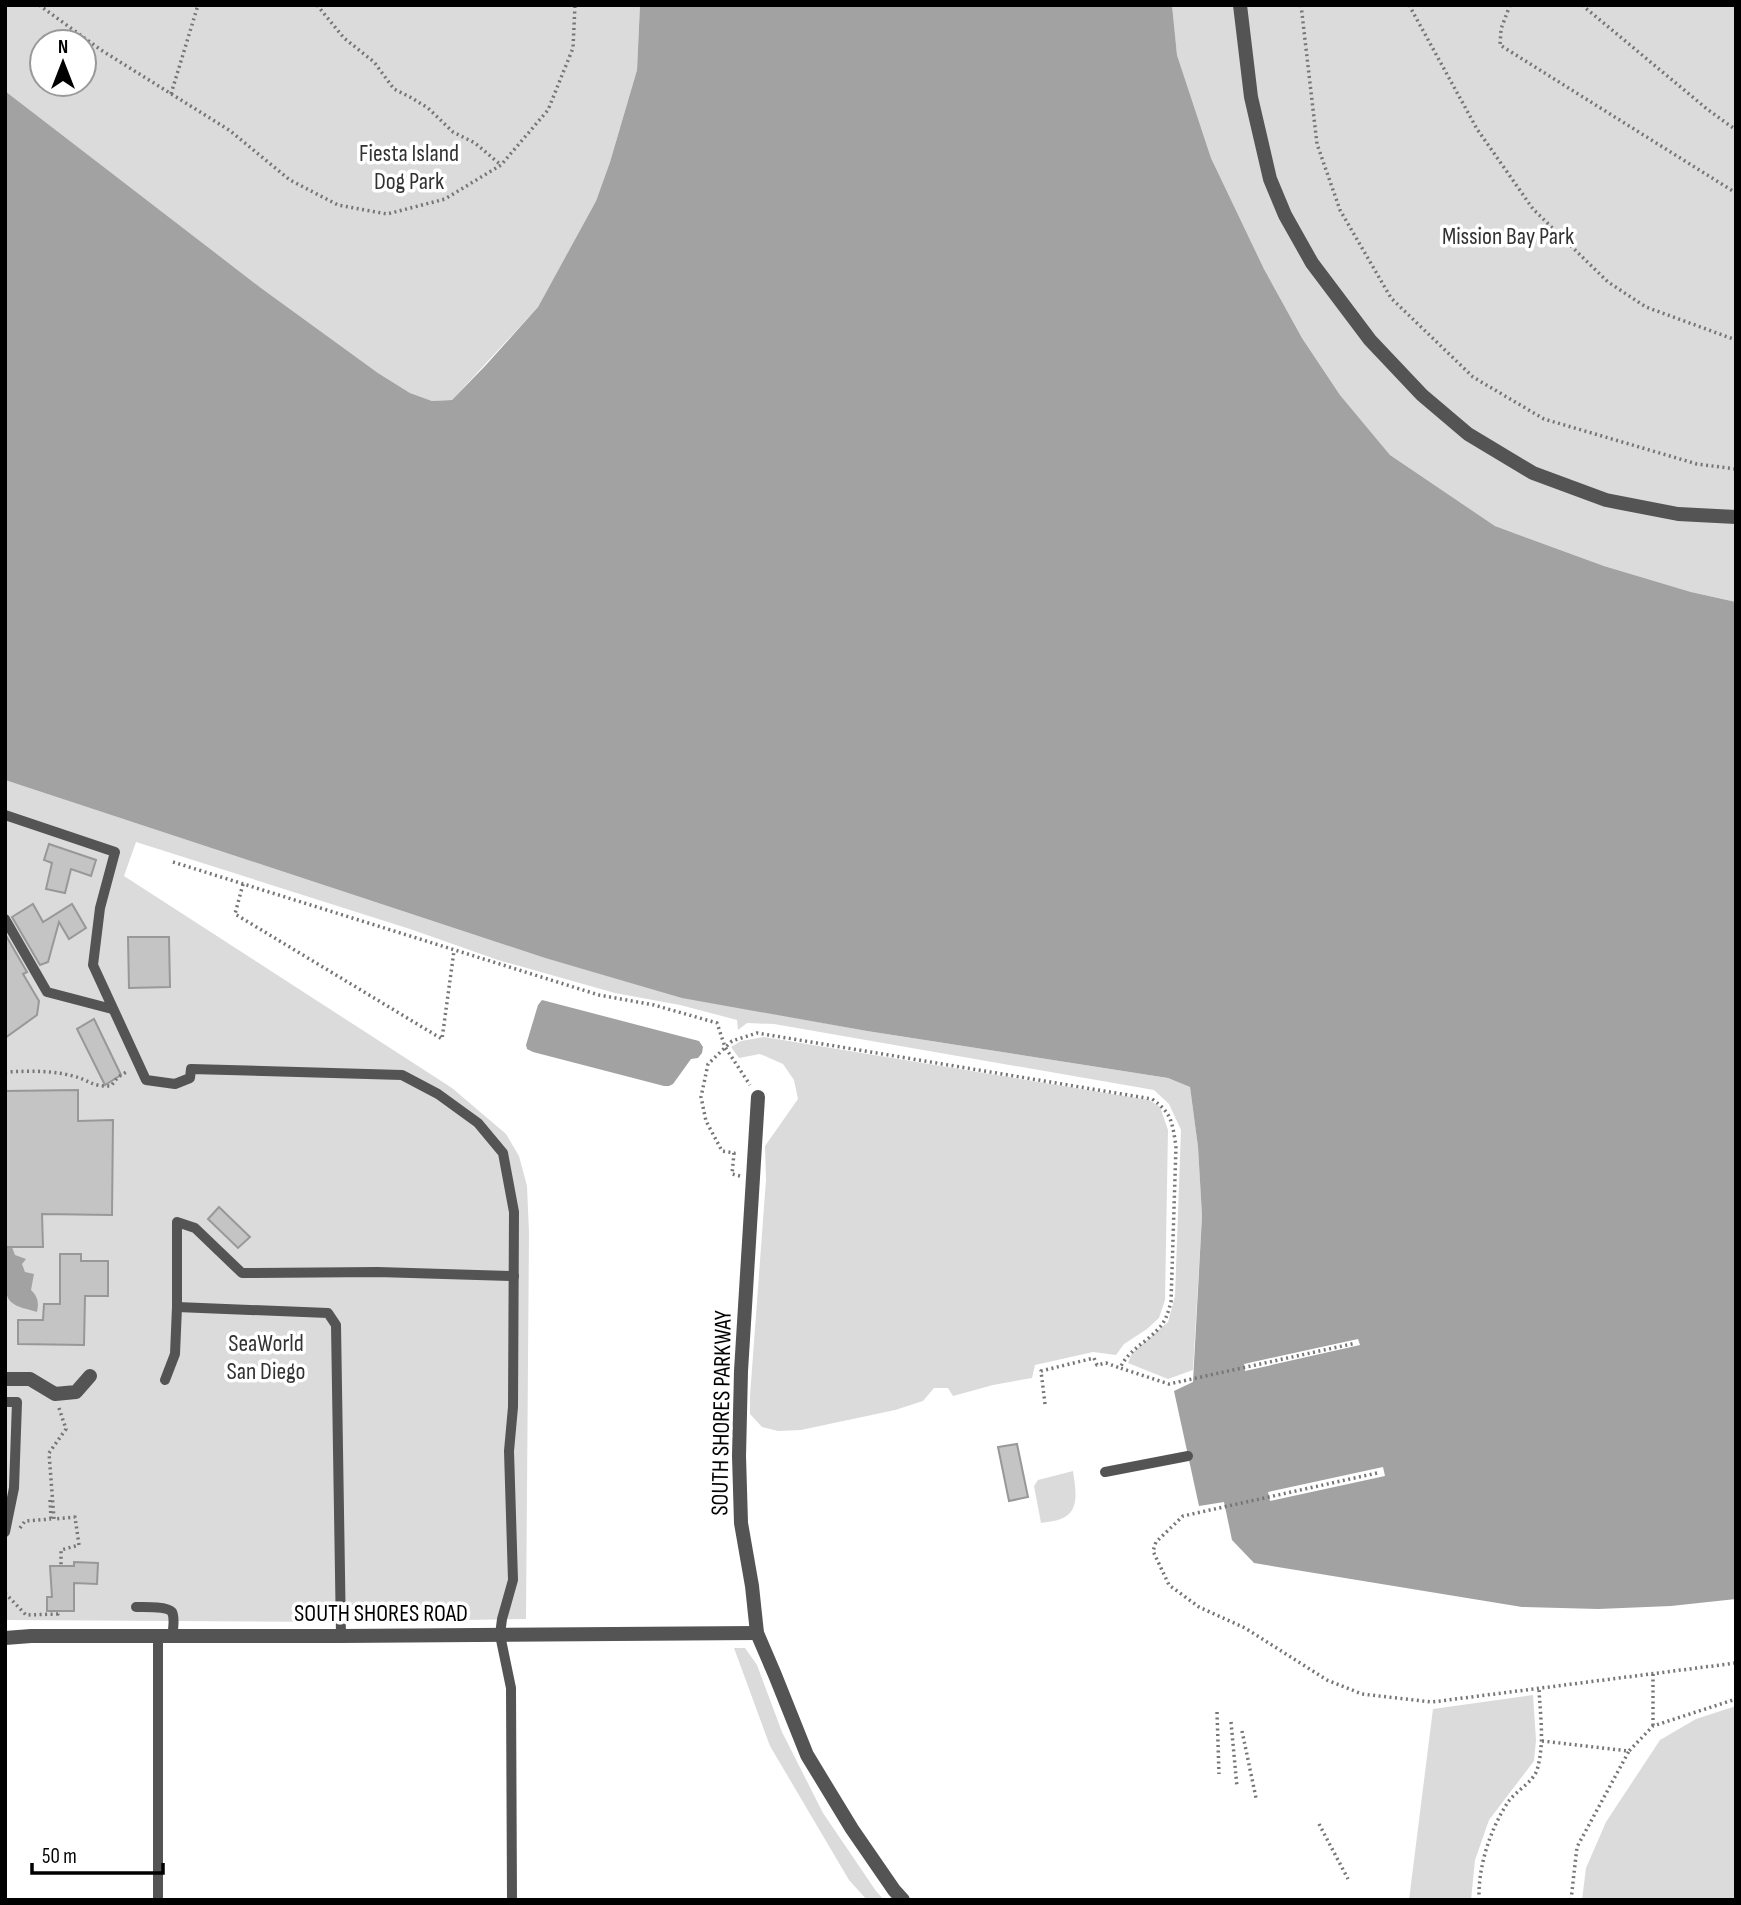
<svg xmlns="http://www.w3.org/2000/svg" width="1741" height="1905" font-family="'Sofia Sans Condensed',sans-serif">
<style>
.green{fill:#dbdbdb;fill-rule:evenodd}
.water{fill:#a2a2a2}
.pier{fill:#fff}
.building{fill:#c4c4c4;stroke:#989898;stroke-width:2}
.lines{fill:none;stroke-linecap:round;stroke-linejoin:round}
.path{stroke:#767676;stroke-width:3.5;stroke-dasharray:2 3.5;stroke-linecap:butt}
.lane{stroke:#545454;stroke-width:10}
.street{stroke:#545454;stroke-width:14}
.labels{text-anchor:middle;stroke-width:7;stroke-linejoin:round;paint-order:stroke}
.park-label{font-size:24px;fill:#323232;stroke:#fff}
.street-label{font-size:24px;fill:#000;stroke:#fff}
</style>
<rect width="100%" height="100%" fill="#fff"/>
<g class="green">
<path d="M 5,5 L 640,5 L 637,70 L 610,162 L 596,201 L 538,307 L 452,400 L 432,401 L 410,393 L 378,373 L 261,288 L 5,91 ZM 42,42 L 84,42 L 84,84 L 42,84 Z"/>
<polygon points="1172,5 1736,5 1736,602 1691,592 1604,566 1495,526 1390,455 1340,395 1302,338 1264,269 1211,158 1177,55"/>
<polygon points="5,780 545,958 682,997 867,1031 1168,1078 1190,1087 1198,1147 1202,1216 1193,1370 1168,1379 1128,1363 1132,1353 1168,1322 1175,1296 1181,1130 1169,1104 1154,1090 774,1024 747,1023 738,1030 737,1020 680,1005 615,993 498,960 413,930 136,842 124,876 452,1088 506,1134 519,1156 527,1186 529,1233 526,1619 332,1622 5,1620"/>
<polygon points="764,1037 1149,1100 1160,1107 1168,1130 1165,1300 1159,1318 1147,1329 1124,1344 1116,1355 1093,1352 1035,1365 1032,1378 993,1385 953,1396 948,1388 934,1388 923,1401 895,1410 801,1430 778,1431 762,1427 750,1414 750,1396 766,1180 765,1146 798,1099 794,1080 783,1064 760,1054 739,1058 731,1047 741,1041"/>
<path d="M 1073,1471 C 1075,1486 1081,1510 1063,1518 C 1057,1521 1047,1522 1041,1523 L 1034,1486 L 1038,1480 Z"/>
<polygon points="734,1648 745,1648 757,1665 782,1732 823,1813 876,1891 884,1900 867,1900 849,1880 770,1746"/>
<polygon points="1533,1695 1536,1740 1534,1761 1489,1820 1475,1860 1471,1900 1409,1900 1433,1709"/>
<polygon points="1736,1706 1736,1900 1582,1900 1586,1868 1606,1822 1660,1740 1696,1719"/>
</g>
<g class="water">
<polygon points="640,5 1172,5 1177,55 1211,158 1264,269 1302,338 1340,395 1390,455 1495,526 1604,566 1691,592 1736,602 1736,1599 1671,1606 1598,1609 1522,1607 1254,1563 1232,1540 1224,1502 1199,1506 1174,1391 1193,1382 1202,1216 1198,1147 1190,1087 1168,1078 867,1031 682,998 545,958 5,780 5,91 261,288 378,373 410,393 432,401 452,400 486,365 538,307 596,201 610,162 637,70"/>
<polygon points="542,1000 699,1041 703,1047 702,1053 698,1058 691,1059 673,1084 669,1086 664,1086 533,1052 527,1049 526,1045 538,1005"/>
<path d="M 5,1247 L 12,1247 L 15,1255 L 26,1259 L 22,1264 L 25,1272 L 34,1274 L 31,1290 C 38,1297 39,1302 37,1312 C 28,1309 18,1308 11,1302 C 1,1293 5,1260 5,1247 Z"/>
</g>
<g class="pier">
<polygon points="1358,1339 1360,1345 1245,1371 1244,1364"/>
<polygon points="1383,1467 1385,1476 1270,1501 1268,1492"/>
</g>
<g class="building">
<polygon points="49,844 96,860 91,876 71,869 65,893 46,889 52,863 44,860"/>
<polygon points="33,904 43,922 72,904 86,928 69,939 59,922 48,962 40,965 12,917"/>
<polygon points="5,934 27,972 23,974 39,1001 37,1015 5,1038"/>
<polygon points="128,937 169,937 170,987 129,988"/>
<polygon points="94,1019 121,1075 105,1085 77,1029"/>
<polygon points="78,1090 78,1121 113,1120 112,1215 42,1214 43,1247 5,1247 5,1091"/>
<polygon points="219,1207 250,1237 238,1248 208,1219"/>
<polygon points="60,1254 81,1254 81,1261 108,1261 108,1296 85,1296 84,1345 18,1344 18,1320 43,1320 44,1304 60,1304"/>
<polygon points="1017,1444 1028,1497 1009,1501 998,1447"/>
<polygon points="74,1562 98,1563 97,1584 74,1583 74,1611 47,1611 47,1597 52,1597 50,1566 74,1566"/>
</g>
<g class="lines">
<g class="path">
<polyline points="39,5 101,50 229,130 290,180 338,205 387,214 445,199 501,165 548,110 573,48 575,5"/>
<polyline points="317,5 344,38 374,62 394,89 410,97 428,108 453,132 475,143 501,165"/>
<polyline points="1301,5 1317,144 1340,210 1391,298 1473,377 1544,419 1697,464 1736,469"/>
<polyline points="1409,5 1477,129 1533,209 1608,282 1646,307 1736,340"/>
<polyline points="1510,5 1501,29 1500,45 1736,193"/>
<polyline points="1582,5 1707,109 1736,130"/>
<polyline points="171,94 198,5"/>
<polyline points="173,862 599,995 654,1005 717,1023 725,1047 750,1085"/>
<polyline points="243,884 235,914 442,1039 454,951"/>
<path d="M 5,1072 C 29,1071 50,1070 73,1076 C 89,1080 92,1087 111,1086 L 118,1077 L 128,1071"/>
<path d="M 740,1176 L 732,1174 L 734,1153 L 722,1151 L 706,1121 L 701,1097 L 708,1064 L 732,1041 L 757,1033 L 1152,1099 C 1172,1113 1172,1122 1176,1146 L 1171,1302 C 1168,1312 1166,1321 1159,1328 C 1145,1344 1130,1348 1120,1368 L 1169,1384 L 1356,1343"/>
<polyline points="1045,1404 1041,1371 1094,1358 1097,1365 1106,1363 1120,1368"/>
<polyline points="59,1408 66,1429 49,1453 54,1519 75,1517 79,1545 61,1550 61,1566"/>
<polyline points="1377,1473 1183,1516 1156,1542 1153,1551 1169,1585 1199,1607 1245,1628 1327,1680 1362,1694 1432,1702 1736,1663"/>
<polyline points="50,1500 51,1519"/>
<polyline points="20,1528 25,1521 51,1519"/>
<polyline points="5,1593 26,1615 58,1614 57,1611"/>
<polyline points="1653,1674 1653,1726"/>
<polyline points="1217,1712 1219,1774"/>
<polyline points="1231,1722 1237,1787"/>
<polyline points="1242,1731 1256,1798"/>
<polyline points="1542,1741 1629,1751 1653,1726 1736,1699"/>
<polyline points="1319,1824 1348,1879"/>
<path d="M 1479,1900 C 1478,1866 1490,1830 1508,1802 C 1516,1791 1533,1782 1537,1770 C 1545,1743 1540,1715 1539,1688"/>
<polyline points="1571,1900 1577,1847 1629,1751"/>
</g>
<g class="lane">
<polyline points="5,815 115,852 100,908 93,965 146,1080 175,1084 190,1078 191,1069 402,1075 438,1094 478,1123 503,1153 514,1212 513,1407 509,1451 513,1580 502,1619 500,1635 511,1688 512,1900"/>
<polyline points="5,919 47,992 112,1009"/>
<polyline points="177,1307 328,1313 336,1325 341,1636"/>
<polyline points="165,1380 175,1354 177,1307 177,1222 195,1228 242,1273 378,1272 514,1276"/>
<polyline points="5,1402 17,1402 14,1488 5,1532"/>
<polyline points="1105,1472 1188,1456"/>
<path d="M 136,1607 C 143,1607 167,1606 172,1612 C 175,1618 173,1631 172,1637"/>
<polyline points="158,1637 158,1900"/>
</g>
<g class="street">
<polyline points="1240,5 1251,97 1270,179 1285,215 1312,263 1370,340 1422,395 1468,434 1533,473 1606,500 1678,514 1736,517"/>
<polyline points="758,1097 741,1371 739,1456 741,1523 752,1586 757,1633 775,1675 807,1755 852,1829 894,1890 903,1900"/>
<polyline points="5,1379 30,1379 55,1394 76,1392 90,1376"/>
<polyline points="5,1638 31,1636 341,1636 757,1633"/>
</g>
</g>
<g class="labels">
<g class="park-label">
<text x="409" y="161">Fiesta Island<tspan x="409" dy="28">Dog Park</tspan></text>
<text x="1508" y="244">Mission Bay Park</text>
<text x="266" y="1351">SeaWorld<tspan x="266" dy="28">San Diego</tspan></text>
</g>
<g class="street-label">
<text transform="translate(721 1413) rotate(-89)" y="8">SOUTH SHORES PARKWAY</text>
<text x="381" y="1621">SOUTH SHORES ROAD</text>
</g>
</g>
<rect width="1741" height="1905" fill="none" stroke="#000000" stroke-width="14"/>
<g transform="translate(63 63)"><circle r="33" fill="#ffffff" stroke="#999999" stroke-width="2"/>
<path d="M0-5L12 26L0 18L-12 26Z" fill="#000000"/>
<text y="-10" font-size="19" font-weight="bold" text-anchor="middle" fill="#000000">N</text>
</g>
<path d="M32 1863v10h131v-10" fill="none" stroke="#000000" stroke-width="3.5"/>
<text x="42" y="1863" font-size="21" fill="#000000" stroke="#ffffff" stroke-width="5" paint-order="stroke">50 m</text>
</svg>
